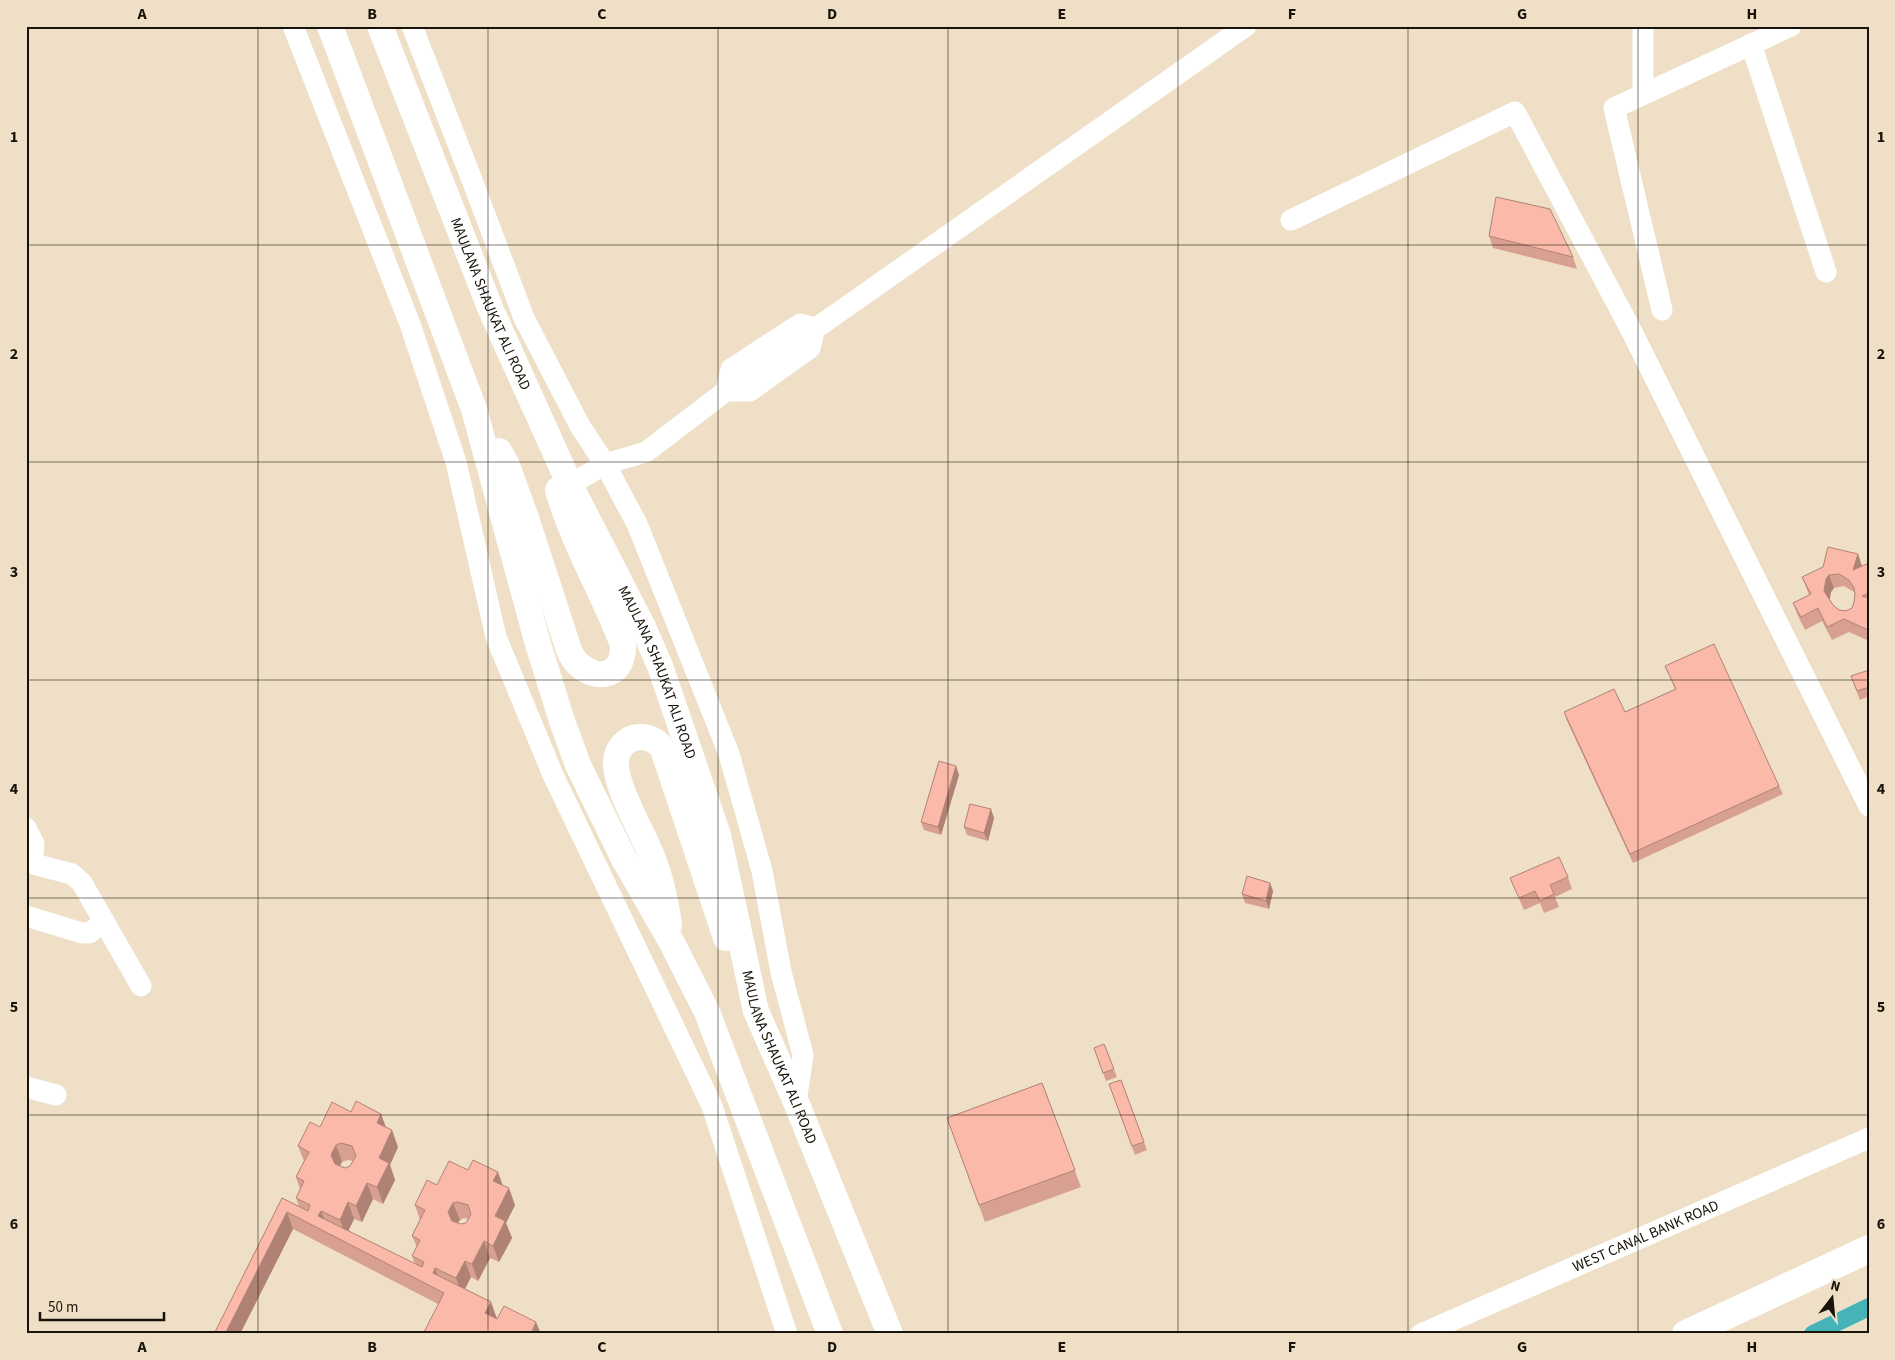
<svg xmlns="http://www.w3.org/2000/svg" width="1895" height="1360" font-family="'Source Sans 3',sans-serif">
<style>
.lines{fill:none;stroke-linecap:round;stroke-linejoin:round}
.canal{stroke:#45b3b8;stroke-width:18}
.minor{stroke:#fff;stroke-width:21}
.major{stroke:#fff;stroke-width:26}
.highway{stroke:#fff;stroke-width:28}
.wall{fill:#d8a091;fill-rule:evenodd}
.shaded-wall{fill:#b08276}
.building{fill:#fbbaa9;stroke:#b08276;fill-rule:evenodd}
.grid{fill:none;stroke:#19140b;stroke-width:1;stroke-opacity:0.55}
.labels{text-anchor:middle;stroke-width:4.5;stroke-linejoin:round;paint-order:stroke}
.street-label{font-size:15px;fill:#19140b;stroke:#efdfc6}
.neatline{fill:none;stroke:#19140b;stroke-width:2}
.grid-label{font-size:16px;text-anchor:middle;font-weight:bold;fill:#19140b}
</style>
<rect width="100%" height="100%" fill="#efdfc6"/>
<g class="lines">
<polyline class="canal" points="1813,1334 1869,1307"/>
<g class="minor">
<polyline points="293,26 410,324 456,462 496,637 553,775 712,1106 787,1334"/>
<polyline points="412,26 472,180 524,318 580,426 605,464 637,524 729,754 762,871 781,972 803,1055 796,1102"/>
<polyline points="1643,26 1643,94"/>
<polyline points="1751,44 1826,272"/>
<polyline points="1291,220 1515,112 1630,328 1869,806"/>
<polyline points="1662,310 1614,108 1791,26"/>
<polygon points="800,324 815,328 810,348 750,391 726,391 731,369"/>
<polyline points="570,485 605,464 646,452 726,391 743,376 800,337 822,324 1246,26"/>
<polyline points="26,828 34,844 32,863"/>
<polyline points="26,862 72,874 82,883 141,986"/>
<polyline points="26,916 82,933 89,933 104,922"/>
<polyline points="26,1087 56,1095"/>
<path id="s1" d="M 1421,1334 L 1869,1138"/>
</g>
<g class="major">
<polyline points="330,26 474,409 538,644 562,721 578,765 624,859 672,943 707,1012 830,1334"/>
<path id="s2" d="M 380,26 L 491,310 L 570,485 L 643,627 L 660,666 L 718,835 L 756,1011 L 796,1102 L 890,1334"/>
<path d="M 499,451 L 506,463 L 526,518 L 569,650 C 571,655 574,660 578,664 C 599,683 624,675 623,645 C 603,592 574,545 558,490"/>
<path d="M 669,925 C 666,904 662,882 654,862 C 645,836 617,791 616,765 C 615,751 625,737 641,737 C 650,737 658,742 663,749 L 726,938"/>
</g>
<polyline class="highway" points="1686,1334 1869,1249"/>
</g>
<g class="wall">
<polygon points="1489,236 1573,257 1577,269 1493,248"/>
<path d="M 1858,554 L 1862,566 L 1869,563 L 1869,641 L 1849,632 L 1832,640 L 1822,621 L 1805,630 L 1798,616 L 1793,603 L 1809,595 L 1802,577 ZM 1844,586 L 1854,592 L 1855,595 L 1854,602 L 1852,608 L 1846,611 L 1839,610 L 1833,605 L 1829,600 L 1831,592 L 1834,588 Z"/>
<polygon points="1665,666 1779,786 1783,794 1633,863 1567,721 1564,712 1625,712 1675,689"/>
<polygon points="1869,670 1869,696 1860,700 1851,676"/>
<polygon points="956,766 959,775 941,835 924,830 921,822"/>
<polygon points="994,818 988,841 967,835 964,827"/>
<polygon points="1568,877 1572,889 1555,897 1559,907 1544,913 1540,903 1524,910 1510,878"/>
<polygon points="1270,883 1273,891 1269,909 1245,903 1242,894"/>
<polygon points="1104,1044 1117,1077 1106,1081 1094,1048"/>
<polygon points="1121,1080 1147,1150 1135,1155 1109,1084"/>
<polygon points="1042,1083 1081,1187 985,1222 947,1118"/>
<path d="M 351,1112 L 386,1127 L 398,1147 L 390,1165 L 395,1180 L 383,1204 L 373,1199 L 362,1222 L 354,1219 L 348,1231 L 415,1264 L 412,1256 L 417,1247 L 412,1236 L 420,1220 L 415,1205 L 437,1185 L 468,1170 L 503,1185 L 515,1205 L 506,1223 L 512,1238 L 499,1262 L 490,1258 L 478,1281 L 471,1277 L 465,1289 L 491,1302 L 497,1319 L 541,1334 L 438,1304 L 293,1229 L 240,1334 L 214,1334 L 282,1198 L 299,1206 L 296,1198 L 300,1189 L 296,1177 L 304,1161 L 298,1146 L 320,1127 ZM 348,1160 L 353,1161 L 350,1166 L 345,1168 L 340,1166 L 342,1162 ZM 464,1218 L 468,1219 L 466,1223 L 461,1224 L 458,1223 L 460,1220 Z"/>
</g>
<g class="shaded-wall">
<polygon points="1858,554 1862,567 1853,570"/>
<polygon points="1829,575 1834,588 1831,592 1829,604 1824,591 1826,579"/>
<polygon points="956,766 959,775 941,835 938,827"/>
<polygon points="991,809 994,818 988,841 984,833"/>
<polygon points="1270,883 1273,891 1269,909 1266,901"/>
<polygon points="381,1114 387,1130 377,1123"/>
<polygon points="392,1130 398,1147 390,1165 395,1180 383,1204 377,1187 379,1158"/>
<polygon points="336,1145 342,1162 337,1171 331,1155"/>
<polygon points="498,1172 504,1189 493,1181"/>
<polygon points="367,1183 373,1199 362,1222 356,1206"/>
<polygon points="509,1188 515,1205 506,1223 512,1238 499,1262 493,1246 495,1216"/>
<polygon points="348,1202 354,1219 346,1236 340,1220"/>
<polygon points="453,1203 460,1220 454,1228 448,1212"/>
<polygon points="321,1211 327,1227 318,1216"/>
<polygon points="287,1212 293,1229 240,1334 225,1334"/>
<polygon points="484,1241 490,1258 478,1281 472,1264"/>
<polygon points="465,1261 471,1277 462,1295 456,1278"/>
<polygon points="435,1268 441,1285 433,1273"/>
<polygon points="491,1302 497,1319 485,1313"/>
<polygon points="536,1322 541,1334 531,1334"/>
</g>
<g class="building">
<polygon points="1496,197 1550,209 1573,257 1489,236"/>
<path d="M 1828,547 L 1858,554 L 1853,570 L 1869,563 L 1869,593 L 1862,596 L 1869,598 L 1868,630 L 1844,619 L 1827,627 L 1818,608 L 1801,617 L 1793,603 L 1811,594 L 1802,577 L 1823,567 ZM 1839,574 L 1849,580 L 1854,588 L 1855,594 L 1854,602 L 1852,608 L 1846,611 L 1839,610 L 1833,605 L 1824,591 L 1826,579 L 1829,575 Z"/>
<polygon points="1714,644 1779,786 1630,854 1564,712 1614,689 1625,712 1676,689 1665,666"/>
<polygon points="1869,670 1869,687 1857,691 1851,676"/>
<polygon points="939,761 956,766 938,827 921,822"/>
<polygon points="970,804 991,809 984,833 964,827"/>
<polygon points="1559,857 1568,877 1550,885 1554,894 1540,901 1535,891 1519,898 1510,878"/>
<polygon points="1247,876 1270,883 1266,901 1242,894"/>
<polygon points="1104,1044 1114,1069 1103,1073 1094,1048"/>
<polygon points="1121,1080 1144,1142 1132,1146 1109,1084"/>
<polygon points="1042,1083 1075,1170 979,1205 947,1118"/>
<path d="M 356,1101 L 381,1114 L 377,1123 L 392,1130 L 379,1158 L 389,1163 L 377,1187 L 367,1183 L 356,1206 L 348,1202 L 340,1220 L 321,1211 L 318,1216 L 422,1267 L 424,1262 L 412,1256 L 420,1240 L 412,1236 L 425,1210 L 415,1205 L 427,1180 L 437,1185 L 449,1161 L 468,1170 L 473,1160 L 498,1172 L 493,1181 L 509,1188 L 495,1216 L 505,1221 L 493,1246 L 484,1241 L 472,1264 L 465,1261 L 456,1278 L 435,1268 L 433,1273 L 491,1302 L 485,1313 L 497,1319 L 504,1306 L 536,1322 L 531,1334 L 423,1334 L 444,1293 L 287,1212 L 225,1334 L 214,1334 L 282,1198 L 308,1211 L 310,1205 L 296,1198 L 304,1181 L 296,1177 L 309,1152 L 298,1146 L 310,1122 L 320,1127 L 332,1102 L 351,1112 ZM 341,1143 L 352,1146 L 356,1156 L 350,1166 L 345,1168 L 335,1164 L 331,1155 L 336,1145 ZM 458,1202 L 468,1205 L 471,1214 L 466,1223 L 461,1224 L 452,1221 L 448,1212 L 453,1203 Z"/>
</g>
<path class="grid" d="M 258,26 L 258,1334M 488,26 L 488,1334M 718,26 L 718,1334M 948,26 L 948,1334M 1178,26 L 1178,1334M 1408,26 L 1408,1334M 1638,26 L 1638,1334M 26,245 L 1869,245M 26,462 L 1869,462M 26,680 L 1869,680M 26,898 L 1869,898M 26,1115 L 1869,1115"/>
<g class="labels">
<g class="street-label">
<text dy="5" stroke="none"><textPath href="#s2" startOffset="299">MAULANA SHAUKAT ALI ROAD</textPath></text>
<text dy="5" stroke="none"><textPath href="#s2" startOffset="704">MAULANA SHAUKAT ALI ROAD</textPath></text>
<text dy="5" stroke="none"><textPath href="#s2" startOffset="1109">MAULANA SHAUKAT ALI ROAD</textPath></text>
<text dy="5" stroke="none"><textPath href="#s1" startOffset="245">WEST CANAL BANK ROAD</textPath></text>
</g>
</g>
<rect width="1895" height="1360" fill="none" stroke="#efdfc6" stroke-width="55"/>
<g transform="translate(1832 1298) rotate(16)" stroke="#efdfc6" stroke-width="4" paint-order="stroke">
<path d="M0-4L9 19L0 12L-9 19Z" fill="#19140b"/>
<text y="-8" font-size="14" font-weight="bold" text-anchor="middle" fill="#19140b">N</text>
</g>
<path d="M40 1312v8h124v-8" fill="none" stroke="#19140b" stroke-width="2.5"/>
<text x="48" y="1312" font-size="15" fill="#19140b" stroke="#efdfc6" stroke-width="4" paint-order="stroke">50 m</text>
<rect x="28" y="28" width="1840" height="1304" class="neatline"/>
<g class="grid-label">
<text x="142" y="19">A</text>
<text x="372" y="19">B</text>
<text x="602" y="19">C</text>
<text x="832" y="19">D</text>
<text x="1062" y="19">E</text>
<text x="1292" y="19">F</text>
<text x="1522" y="19">G</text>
<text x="1752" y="19">H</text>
<text x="14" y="142">1</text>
<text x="1881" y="142">1</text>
<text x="14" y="359">2</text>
<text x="1881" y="359">2</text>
<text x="14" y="577">3</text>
<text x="1881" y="577">3</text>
<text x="14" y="794">4</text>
<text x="1881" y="794">4</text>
<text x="14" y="1012">5</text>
<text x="1881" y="1012">5</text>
<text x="14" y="1229">6</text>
<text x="1881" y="1229">6</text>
<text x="142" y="1352">A</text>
<text x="372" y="1352">B</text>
<text x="602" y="1352">C</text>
<text x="832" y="1352">D</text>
<text x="1062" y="1352">E</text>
<text x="1292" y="1352">F</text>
<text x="1522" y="1352">G</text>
<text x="1752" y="1352">H</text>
</g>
</svg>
